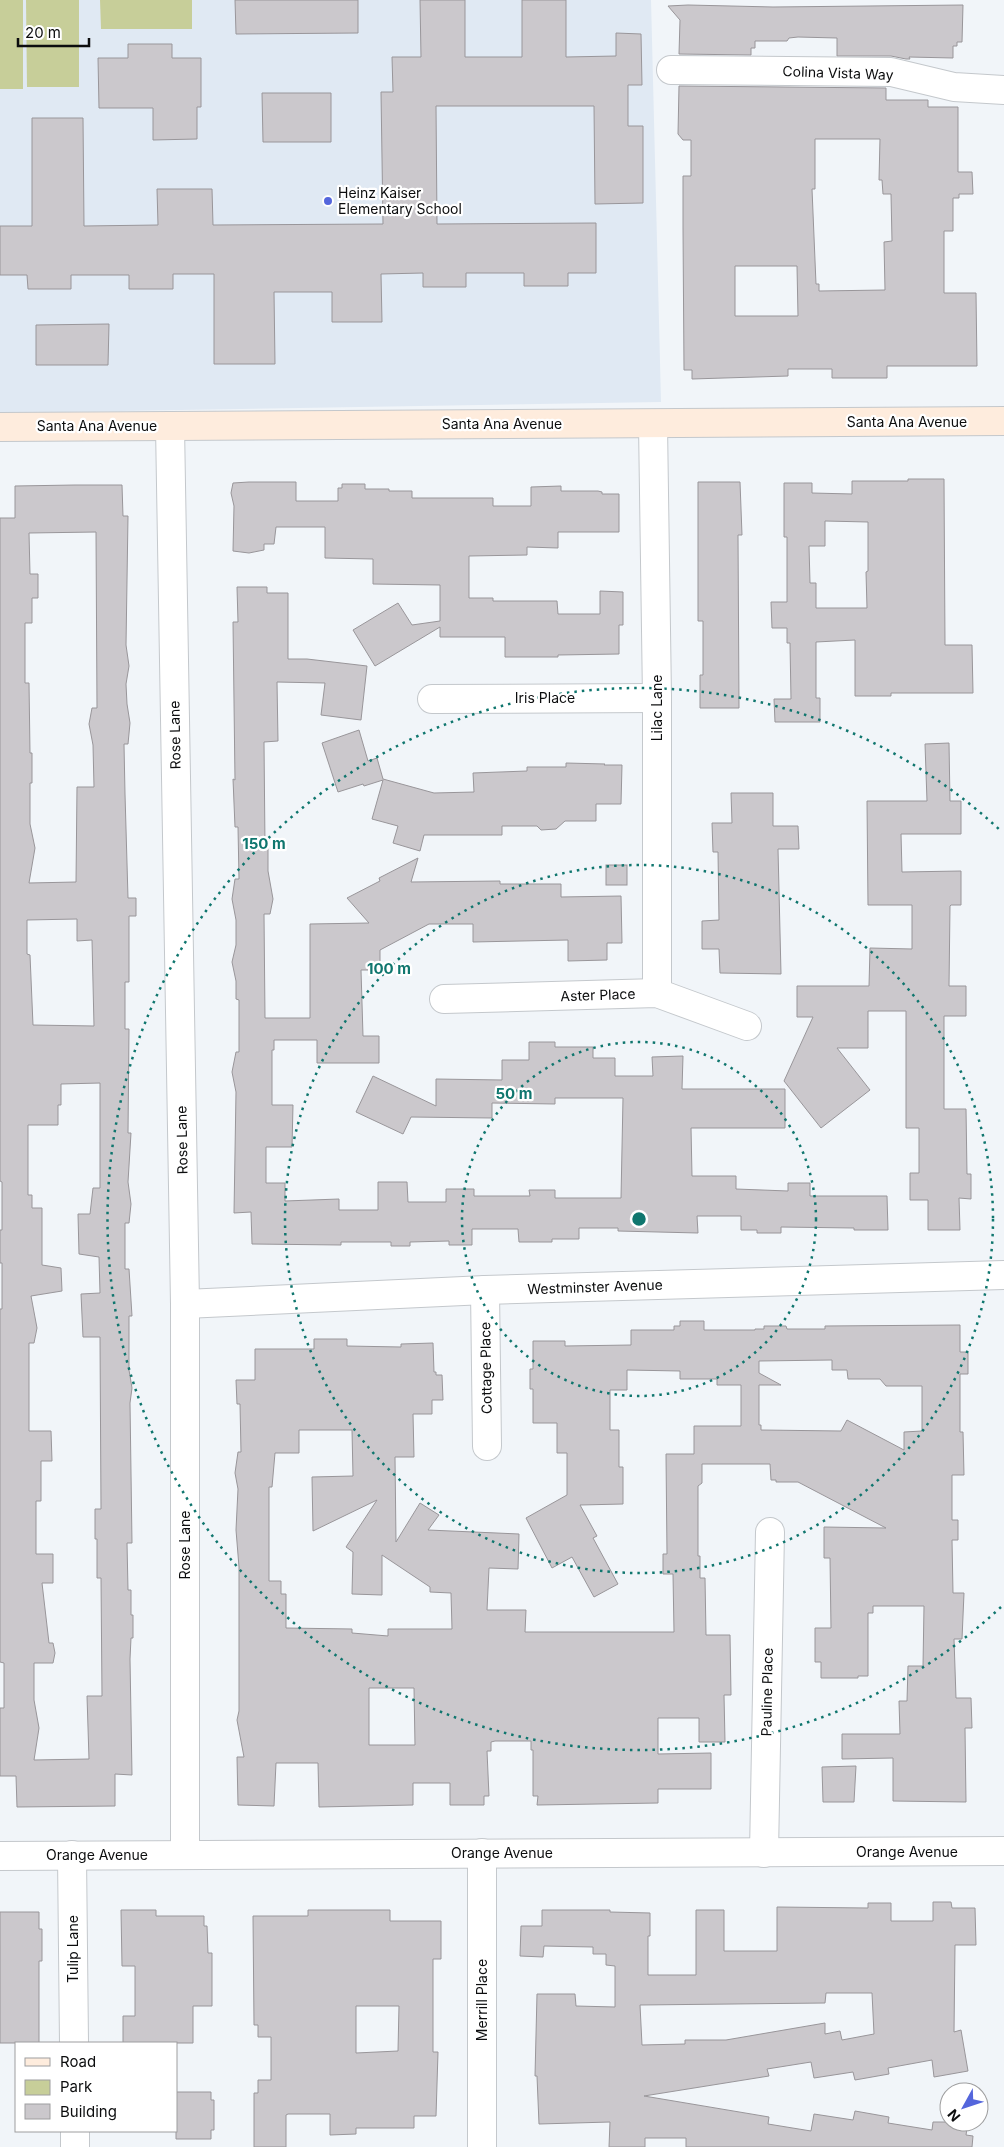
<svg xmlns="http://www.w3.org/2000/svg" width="1004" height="2147" font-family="Inter,sans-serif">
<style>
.built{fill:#e0e9f3}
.green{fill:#c7ce99}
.building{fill:#cbc8cc;stroke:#99969a;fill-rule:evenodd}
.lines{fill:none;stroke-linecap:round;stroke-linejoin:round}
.street-casing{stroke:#c4c8cc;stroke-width:30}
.secondary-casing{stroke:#c4c8cc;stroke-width:30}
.street{stroke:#fff;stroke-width:28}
.secondary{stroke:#feecdd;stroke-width:28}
.ring{fill:none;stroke:#0f766e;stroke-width:2.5;stroke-dasharray:2.5 5}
.poi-dot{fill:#5466dc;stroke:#fff;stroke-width:2}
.labels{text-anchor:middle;stroke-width:4.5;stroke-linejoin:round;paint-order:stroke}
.street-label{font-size:14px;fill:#0c0d0e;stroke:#fff}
.poi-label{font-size:14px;fill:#0c0d0e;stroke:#fff;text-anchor:start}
.centre{fill:#0f766e;stroke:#fff;stroke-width:2.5}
.ring-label{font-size:15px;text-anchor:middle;font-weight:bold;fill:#0f766e;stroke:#fff;stroke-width:4.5;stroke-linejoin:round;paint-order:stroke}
</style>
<rect width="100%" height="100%" fill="#f1f5f9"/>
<polygon class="built" points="0,0 651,0 661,402 0,413"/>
<g class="green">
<rect x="0" y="0" width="23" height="89"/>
<polygon points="26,0 79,0 79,87 27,87"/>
<polygon points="100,0 192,0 192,29 101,29"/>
</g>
<g class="building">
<polygon points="235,0 358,0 358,33 236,34"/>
<polygon points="420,0 465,0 465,57 522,57 522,0 566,0 566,57 616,56 616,33 641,34 642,85 628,85 628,126 643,126 643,203 595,204 594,106 436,106 437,224 596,223 596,273 568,273 568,286 524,286 524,273 466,273 466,287 423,287 423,273 381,274 382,322 332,322 332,292 274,292 275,364 214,364 214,274 173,274 173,289 129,289 129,275 71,275 71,289 28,289 27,275 0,275 0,226 32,226 32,118 83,118 84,226 158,225 157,189 212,189 213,225 383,224 381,92 393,92 392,57 421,57"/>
<polygon points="688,5 773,7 963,5 962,42 957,42 957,46 953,46 953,58 909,57 910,59 906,59 891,56 837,56 837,38 798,37 789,38 787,41 755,41 755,48 751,48 751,55 679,54 680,20 668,6"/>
<polygon points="128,44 172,44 172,58 201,58 201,107 197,107 197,139 153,140 153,108 99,108 98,58 128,58"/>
<path d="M 679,86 L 886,88 L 886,100 L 928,100 L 928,107 L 958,107 L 958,172 L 972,172 L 973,194 L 959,194 L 959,198 L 953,198 L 953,231 L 944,231 L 944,293 L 976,293 L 977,366 L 887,366 L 887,378 L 832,378 L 832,369 L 788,369 L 788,376 L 692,379 L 692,370 L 684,370 L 683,227 L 683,176 L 691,176 L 691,140 L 683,140 L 678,134 ZM 815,139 L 880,139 L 879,180 L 882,180 L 883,194 L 891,194 L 892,241 L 884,242 L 885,290 L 819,291 L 819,284 L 816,284 L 812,189 L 815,189 ZM 735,266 L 797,266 L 798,316 L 735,316 Z"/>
<polygon points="262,93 331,93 331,142 263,142"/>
<polygon points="109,324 108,365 36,365 36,325"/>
<path d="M 908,479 L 944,479 L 945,645 L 972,645 L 973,693 L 891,693 L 891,696 L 855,696 L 855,640 L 816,642 L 816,698 L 820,698 L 820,722 L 775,722 L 774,699 L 791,699 L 790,643 L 787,643 L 787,628 L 772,628 L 771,602 L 787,602 L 787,537 L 784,537 L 784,483 L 812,483 L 812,493 L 852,494 L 852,481 L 908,481 ZM 825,521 L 868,522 L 868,571 L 866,572 L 867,608 L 816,608 L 816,583 L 810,583 L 809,546 L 825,546 Z"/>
<polygon points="249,482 296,482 296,501 338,501 338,488 342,488 342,484 365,484 365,489 389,489 389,491 412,491 412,498 493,498 493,506 531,506 531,487 561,486 561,491 598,491 602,492 602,494 619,494 619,532 558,532 558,548 527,547 527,555 469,556 469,598 493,598 493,601 557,601 558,614 600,614 600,591 623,592 623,625 619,625 619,654 558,655 558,657 505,657 505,637 440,637 440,627 375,666 353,630 398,603 412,625 440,621 440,585 373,584 373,559 325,558 325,527 276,527 274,544 264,544 264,550 249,553 233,551 234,506 231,493 233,483"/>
<polygon points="698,482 740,482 742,535 738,535 739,708 700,708 700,675 703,675 703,621 698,621"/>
<path d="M 75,485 L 122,485 L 123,516 L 128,516 L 126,645 L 129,666 L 126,684 L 127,704 L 130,723 L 128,744 L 124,744 L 125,794 L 128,898 L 136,898 L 136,916 L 129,916 L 129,982 L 125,982 L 125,1029 L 129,1029 L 128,1133 L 131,1133 L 128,1182 L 131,1204 L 129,1223 L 125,1223 L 125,1269 L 129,1269 L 132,1316 L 129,1316 L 129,1370 L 132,1388 L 130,1403 L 132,1543 L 127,1543 L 128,1590 L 131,1590 L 131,1615 L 133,1615 L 133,1638 L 131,1638 L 130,1659 L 132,1775 L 115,1774 L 115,1806 L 17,1807 L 16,1776 L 0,1776 L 0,1708 L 4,1708 L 4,1663 L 0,1662 L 0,1309 L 2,1309 L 2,1263 L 0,1263 L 0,1230 L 2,1230 L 2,1182 L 0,1181 L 0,518 L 15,518 L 15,486 ZM 96,532 L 97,708 L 92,708 L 89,724 L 93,745 L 94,787 L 77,787 L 76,882 L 29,883 L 35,848 L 30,824 L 30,783 L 32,783 L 32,753 L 30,753 L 29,683 L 25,683 L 25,623 L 32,623 L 32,598 L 38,598 L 38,574 L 30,574 L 29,533 ZM 77,919 L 77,941 L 92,940 L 94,1026 L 33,1025 L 30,955 L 27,954 L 27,920 ZM 100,1083 L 100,1188 L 93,1188 L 90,1214 L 78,1214 L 79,1254 L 99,1257 L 100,1293 L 81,1294 L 83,1337 L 100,1337 L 101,1509 L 95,1509 L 95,1539 L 97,1539 L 97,1578 L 101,1578 L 102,1696 L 87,1696 L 89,1759 L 34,1760 L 39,1728 L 34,1700 L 34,1663 L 53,1663 L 55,1653 L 53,1643 L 49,1643 L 42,1583 L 53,1583 L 53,1554 L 36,1554 L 36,1501 L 41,1501 L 41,1461 L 52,1461 L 51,1431 L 29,1431 L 29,1343 L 34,1343 L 37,1328 L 31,1296 L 62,1291 L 61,1268 L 42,1265 L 42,1208 L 32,1208 L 32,1195 L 28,1195 L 28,1125 L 58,1125 L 58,1105 L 61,1105 L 61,1084 Z"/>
<polygon points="237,587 267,587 267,593 288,593 288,659 307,659 367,666 361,720 321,715 325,683 277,682 278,741 264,742 265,846 268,847 268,871 273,899 270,914 264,914 265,1018 310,1018 310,924 369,923 347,898 380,881 379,878 418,858 411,882 500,881 500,884 561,884 561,897 621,896 622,943 607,943 607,960 568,961 568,940 473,942 473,924 429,924 380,950 380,970 361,970 363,1036 379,1036 379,1063 317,1063 317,1040 274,1040 274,1050 272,1050 272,1105 293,1105 292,1147 266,1147 266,1183 285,1183 285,1201 339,1199 339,1210 378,1210 378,1182 407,1182 408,1202 446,1202 446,1189 474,1189 474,1196 530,1196 529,1190 555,1190 555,1198 621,1198 623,1098 555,1098 555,1104 492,1103 492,1118 411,1117 403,1134 356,1112 373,1076 436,1106 436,1079 502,1080 502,1060 529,1060 529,1042 555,1042 555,1047 593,1047 593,1058 615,1058 615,1076 653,1076 652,1057 683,1056 682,1089 785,1089 785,1128 691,1128 692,1176 736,1176 736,1189 788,1191 788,1183 810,1183 810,1196 887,1196 888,1230 854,1230 854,1228 781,1227 781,1233 757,1233 757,1230 741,1230 741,1216 697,1216 698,1233 618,1231 618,1228 579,1228 579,1239 552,1239 552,1242 519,1242 518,1229 472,1229 472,1245 449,1245 449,1241 410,1242 410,1246 391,1246 391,1242 341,1242 341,1245 252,1244 251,1212 234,1213 236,1092 232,1072 236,1052 239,1052 239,1000 236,999 236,981 232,962 236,945 236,920 232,899 235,879 239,879 238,827 235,827 233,779 235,780 233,622 238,622"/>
<polygon points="359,730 368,761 377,758 383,779 434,793 474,792 473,773 527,771 527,767 566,767 566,763 605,764 604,765 622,765 621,804 596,804 596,821 565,821 556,829 541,830 537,826 502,826 502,835 424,835 420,851 393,843 398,826 372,819 383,780 364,786 363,784 338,792 322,743"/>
<polygon points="949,743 950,801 961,801 961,834 901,834 902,872 961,871 961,905 951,905 950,906 949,986 966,986 966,1016 944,1016 944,1109 966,1109 967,1174 971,1174 971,1199 959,1198 960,1230 928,1230 928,1200 910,1200 910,1173 919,1173 919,1128 906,1128 906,1011 868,1011 868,1048 837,1048 870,1090 821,1128 784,1081 813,1017 797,1017 797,986 869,986 870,948 912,949 912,905 868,905 867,801 927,801 925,744"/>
<polygon points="731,793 773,793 773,826 798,826 799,849 778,849 781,974 720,973 719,949 702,949 702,921 719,920 718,852 713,852 712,823 732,823"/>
<rect x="606" y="865" width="21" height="20"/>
<path d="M 680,1321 L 704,1321 L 704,1330 L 755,1330 L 755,1329 L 764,1329 L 764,1326 L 786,1326 L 787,1329 L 825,1329 L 825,1326 L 960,1325 L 960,1352 L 968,1352 L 968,1374 L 960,1374 L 960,1432 L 963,1432 L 964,1475 L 952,1475 L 952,1520 L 958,1520 L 958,1540 L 952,1540 L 953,1593 L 964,1593 L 962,1639 L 954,1639 L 956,1698 L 971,1698 L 972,1728 L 965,1728 L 966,1802 L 893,1801 L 893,1758 L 842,1759 L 842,1734 L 900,1734 L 899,1701 L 907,1701 L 908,1666 L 923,1666 L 924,1606 L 873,1606 L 873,1613 L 868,1613 L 868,1676 L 858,1676 L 858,1678 L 821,1678 L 821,1662 L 815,1662 L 815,1628 L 831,1628 L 830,1558 L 824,1558 L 824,1527 L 886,1528 L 798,1482 L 776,1482 L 776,1480 L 771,1480 L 770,1464 L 702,1464 L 702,1483 L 698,1486 L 698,1556 L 700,1556 L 700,1578 L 705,1578 L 706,1635 L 730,1635 L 731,1695 L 724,1695 L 725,1742 L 699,1742 L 699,1718 L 658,1718 L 658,1754 L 711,1753 L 711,1789 L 658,1789 L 658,1803 L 537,1805 L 538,1796 L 533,1796 L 533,1750 L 531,1750 L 531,1741 L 495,1741 L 491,1742 L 491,1751 L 487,1751 L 489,1796 L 484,1796 L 484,1805 L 450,1805 L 450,1783 L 413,1783 L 413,1805 L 319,1807 L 318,1763 L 276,1763 L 274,1806 L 238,1805 L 237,1757 L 244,1757 L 237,1720 L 239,1711 L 239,1567 L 236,1530 L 238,1489 L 235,1473 L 238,1452 L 241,1452 L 240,1404 L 237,1404 L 236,1380 L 255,1380 L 255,1349 L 314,1349 L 314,1339 L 347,1339 L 347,1346 L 401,1347 L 401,1344 L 433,1343 L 434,1372 L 436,1372 L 436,1375 L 442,1375 L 443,1400 L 432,1400 L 432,1414 L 413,1414 L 414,1457 L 395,1457 L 396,1542 L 420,1503 L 439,1515 L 428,1530 L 519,1534 L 518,1569 L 489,1568 L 487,1610 L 526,1610 L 525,1632 L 674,1632 L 673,1574 L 663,1574 L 663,1554 L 667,1554 L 666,1454 L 694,1454 L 694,1426 L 741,1426 L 741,1385 L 717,1385 L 717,1379 L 680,1379 L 680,1371 L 627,1370 L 627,1390 L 610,1390 L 610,1430 L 619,1430 L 619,1467 L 623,1467 L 623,1504 L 580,1505 L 597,1536 L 593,1538 L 618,1584 L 594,1597 L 572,1557 L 552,1568 L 526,1518 L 567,1495 L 567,1453 L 557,1453 L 557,1423 L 533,1423 L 533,1389 L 530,1389 L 530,1369 L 533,1369 L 533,1341 L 565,1341 L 565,1346 L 631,1345 L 631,1330 L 674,1330 L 674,1326 L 680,1326 ZM 832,1360 L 832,1370 L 847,1370 L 848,1379 L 880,1379 L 886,1386 L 922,1386 L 922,1431 L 904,1432 L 904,1450 L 847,1420 L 841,1431 L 761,1430 L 761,1425 L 759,1425 L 759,1385 L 781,1385 L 759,1373 L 759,1361 ZM 299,1430 L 352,1430 L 353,1476 L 312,1477 L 313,1531 L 377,1500 L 346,1547 L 353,1552 L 352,1594 L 382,1595 L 382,1555 L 430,1587 L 430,1592 L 451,1593 L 452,1629 L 388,1629 L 388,1636 L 352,1633 L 352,1629 L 286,1628 L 286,1594 L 281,1594 L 281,1581 L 269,1581 L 269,1487 L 272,1487 L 275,1453 L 299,1453 ZM 369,1688 L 414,1688 L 415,1745 L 369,1745 Z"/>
<polygon points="856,1766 854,1802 823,1802 822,1767"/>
<path d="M 933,1902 L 951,1902 L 952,1908 L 975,1908 L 976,1945 L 955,1945 L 954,2032 L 961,2030 L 968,2071 L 934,2077 L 932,2060 L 888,2068 L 889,2074 L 855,2080 L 853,2072 L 814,2078 L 811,2062 L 767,2069 L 769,2076 L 644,2096 L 769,2117 L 768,2124 L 811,2131 L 814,2114 L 853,2120 L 855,2111 L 889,2117 L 888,2123 L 932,2130 L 933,2122 L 968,2122 L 966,2135 L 973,2136 L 972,2147 L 686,2147 L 686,2138 L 645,2138 L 645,2147 L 609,2147 L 610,2122 L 539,2124 L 537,2076 L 535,2076 L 537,1994 L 575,1994 L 576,2006 L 615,2007 L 615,1966 L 606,1965 L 606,1954 L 593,1954 L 593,1947 L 544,1946 L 543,1957 L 520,1956 L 521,1926 L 542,1926 L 542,1910 L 610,1910 L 610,1912 L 650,1913 L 650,1936 L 648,1936 L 648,1975 L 696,1975 L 696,1910 L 724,1910 L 724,1951 L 777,1951 L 777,1907 L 868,1908 L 868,1903 L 891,1903 L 891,1921 L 933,1921 ZM 826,1993 L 872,1993 L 874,2034 L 842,2040 L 840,2031 L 825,2034 L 825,2023 L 726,2040 L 685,2040 L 685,2044 L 642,2045 L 640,2005 L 825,2003 Z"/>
<polygon points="121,1910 156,1910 156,1916 204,1916 204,1926 207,1926 208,1953 212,1953 212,2006 193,2006 193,2043 123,2043 123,2016 135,2016 135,1966 122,1966"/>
<path d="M 308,1910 L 390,1910 L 390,1921 L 441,1921 L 441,1959 L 433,1959 L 433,2052 L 438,2052 L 436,2116 L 414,2116 L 414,2128 L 356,2128 L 356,2134 L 330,2135 L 330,2114 L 288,2114 L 286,2115 L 286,2147 L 254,2147 L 254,2093 L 258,2093 L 258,2080 L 271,2080 L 271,2037 L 258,2037 L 258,2025 L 254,2025 L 253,1916 L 308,1916 ZM 356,2006 L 399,2006 L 398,2051 L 356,2053 Z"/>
<polygon points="0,1912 39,1912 39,1929 42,1929 42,1961 39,1961 39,2043 0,2043"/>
<polygon points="176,2092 211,2092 211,2100 214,2100 214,2130 211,2130 211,2139 176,2139"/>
</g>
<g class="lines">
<defs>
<g id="street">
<polyline points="671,70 891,72 954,87 1004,90"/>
<polyline points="653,424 657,698 657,993"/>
<polyline points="170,426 185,1304 185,1855"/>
<polyline points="432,699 657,698"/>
<polyline points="444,999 657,993 747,1026"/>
<polyline points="485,1290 487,1446"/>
<polyline points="185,1304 485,1290 1004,1275"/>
<polyline points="482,1853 482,2147"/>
<polyline points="764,1853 770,1532"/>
<polyline points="72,1855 74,2043"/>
<polyline points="0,1856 1004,1851"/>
<polyline points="75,2131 75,2147"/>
</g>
<polyline id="secondary" points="0,427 1004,421"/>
</defs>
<use href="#street" class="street-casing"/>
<use href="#secondary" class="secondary-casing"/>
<use href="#street" class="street"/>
<use href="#secondary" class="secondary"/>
</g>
<g class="ring">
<circle cx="639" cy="1219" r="177"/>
<circle cx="639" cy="1219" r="354"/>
<path d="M1001 1607A531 531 0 1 1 1001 831"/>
</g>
<circle class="poi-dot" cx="328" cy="201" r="5"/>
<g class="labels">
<g class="street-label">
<text transform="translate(838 73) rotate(2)" y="5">Colina Vista Way</text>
<text x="907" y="427">Santa Ana Avenue</text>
<text x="502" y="429">Santa Ana Avenue</text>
<text x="97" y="431">Santa Ana Avenue</text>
<text x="545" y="703">Iris Place</text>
<text transform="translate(657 708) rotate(-90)" y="5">Lilac Lane</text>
<text transform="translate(175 735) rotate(-91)" y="5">Rose Lane</text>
<text transform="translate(598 995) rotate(-2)" y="5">Aster Place</text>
<text transform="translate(182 1140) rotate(-91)" y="5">Rose Lane</text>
<text transform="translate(595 1287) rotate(-2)" y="5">Westminster Avenue</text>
<text transform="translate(486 1368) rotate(-91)" y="5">Cottage Place</text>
<text transform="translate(185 1545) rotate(-90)" y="5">Rose Lane</text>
<text transform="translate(767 1692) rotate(-89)" y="5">Pauline Place</text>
<text x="907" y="1857">Orange Avenue</text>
<text x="502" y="1858">Orange Avenue</text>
<text x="97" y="1860">Orange Avenue</text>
<text transform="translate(73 1949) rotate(-90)" y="5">Tulip Lane</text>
<text transform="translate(482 2000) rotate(-90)" y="5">Merrill Place</text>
</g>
<g class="poi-label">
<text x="338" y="198">Heinz Kaiser<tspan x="338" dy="16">Elementary School</tspan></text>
</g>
</g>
<circle cx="639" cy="1219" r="8" class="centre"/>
<g class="ring-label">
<text x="264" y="849">150 m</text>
<text x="389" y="974">100 m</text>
<text x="514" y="1099">50 m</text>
</g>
<rect x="15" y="2042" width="162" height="90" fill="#ffffff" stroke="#9e9e9f"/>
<rect x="25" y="2058" width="25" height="8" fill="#feecdd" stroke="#9e9e9f"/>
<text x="60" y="2067" font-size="15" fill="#0c0d0e">Road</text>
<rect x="25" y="2080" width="25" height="15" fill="#c7ce99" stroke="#9e9e9f"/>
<text x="60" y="2092" font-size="15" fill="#0c0d0e">Park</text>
<rect x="25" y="2104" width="25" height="15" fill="#cbc8cc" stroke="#9e9e9f"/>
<text x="60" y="2117" font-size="15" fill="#0c0d0e">Building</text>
<g transform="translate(964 2107) rotate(230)"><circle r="24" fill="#ffffff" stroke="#9e9e9f"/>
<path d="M0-4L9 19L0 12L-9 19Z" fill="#5466dc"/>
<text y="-8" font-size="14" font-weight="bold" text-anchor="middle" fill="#0c0d0e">N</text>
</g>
<path d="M18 38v8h71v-8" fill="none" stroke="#0c0d0e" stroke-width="2.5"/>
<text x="25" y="38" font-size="15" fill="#0c0d0e" stroke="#ffffff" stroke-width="4" paint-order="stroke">20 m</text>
</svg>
